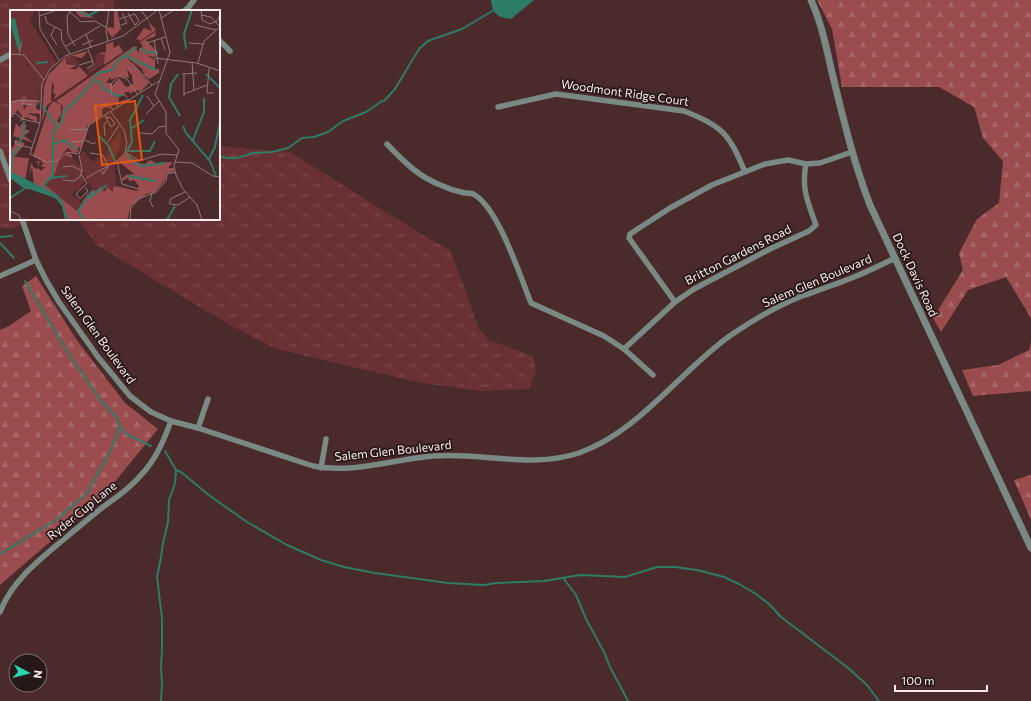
<svg xmlns="http://www.w3.org/2000/svg" width="1031" height="701" font-family="Commissioner,sans-serif">
<style>
.grass{fill:url(#grass-tufts)}
.forest{fill:url(#forest-firs)}
.water{fill:#2d7c68}
.lines{fill:none;stroke-linecap:round;stroke-linejoin:round}
.stream{stroke:#2d7c68;stroke-width:2}
.minor{stroke:#798a84;stroke-width:5.5}
.tertiary{stroke:#798a84;stroke-width:7}
.labels{text-anchor:middle;stroke-width:3.5;stroke-linejoin:round;paint-order:stroke}
.street-label{font-size:12px;fill:#feecec;stroke:#261817}
.inset-river{fill:none;stroke:#2d7c68;stroke-width:2}
.inset-road{fill:none;stroke:#927878;stroke-width:1}
.view{fill:#e8590c;fill-opacity:0.15;stroke:#e8590c;stroke-width:2}
.inset-edge{fill:none;stroke:#feecec;stroke-width:2}
</style>
<defs>
<pattern id="grass-tufts" width="24" height="20" patternUnits="userSpaceOnUse"><rect width="24" height="20" fill="#693133"/><path d="M3 7l-1-3M5 7V3M7 7l1-3M15 17l-1-3M17 17v-4M19 17l1-3" fill="none" stroke="#804f51"/></pattern>
<pattern id="forest-firs" width="22" height="20" patternUnits="userSpaceOnUse"><rect width="22" height="20" fill="#9a4c4e"/><path d="M5 1l3.5 6h-7zM16 11l3.5 6h-7z" fill="#a96668"/></pattern>
</defs>
<rect width="100%" height="100%" fill="#4a2a2a"/>
<g class="grass">
<polygon points="0,0 114,0 114,11 11,11 11,219 35,219 13,228 0,228"/>
<polygon points="219,146 290,152 421,234 450,250 464,286 478,327 489,340 533,356 536,371 529,389 481,391 422,383 276,349 228,324 97,245 78,219 219,219"/>
</g>
<g class="forest">
<polygon points="817,0 1031,0 1031,318 1006,277 968,290 941,332 933,318 963,270 959,253 977,219 999,203 1003,161 983,138 974,107 939,87 842,87 832,29"/>
<polygon points="36,276 76,339 125,403 158,429 104,495 0,585 0,330 9,326 31,311 22,286"/>
<polygon points="1031,342 1031,391 973,396 962,370 998,365 1029,350"/>
<polygon points="1031,475 1031,520 1014,480"/>
</g>
<path class="water" d="M 491,0 L 534,0 L 511,19 C 496,17 493,14 491,0 Z"/>
<g class="lines">
<g class="stream">
<polyline points="219,156 227,158 237,158 253,153 272,152 288,148 302,138 314,137 328,132 343,121 366,112 382,101 384,101 395,89 419,49 428,41 462,29 494,10"/>
<polyline points="0,237 12,236"/>
<polyline points="0,243 14,258"/>
<polyline points="25,281 66,350 101,401 117,418 120,426 126,434 151,446"/>
<polyline points="165,451 176,470 181,472 210,496 247,522 287,545 321,560 344,567 375,573 448,583 484,585 496,583 544,581 580,575 625,577 657,567 675,567 697,570 724,577 739,584 756,594 769,604 781,617 847,667 867,685 879,701"/>
<polyline points="0,554 56,520 87,493 111,450 120,426"/>
<polyline points="563,578 576,595 586,619 604,652 610,667 628,701"/>
<polyline points="161,701 162,683 161,666 162,650 162,618 157,577 161,557 163,543 168,522 169,500 175,483 176,470"/>
</g>
<g class="minor">
<polyline points="184,11 188,8 194,0"/>
<polyline points="219,40 230,51"/>
<polyline points="0,60 11,54"/>
<path d="M 498,107 L 556,94 L 684,111 C 723,126 729,134 745,172"/>
<path d="M 387,144 C 404,162 420,178 443,186 C 449,189 455,191 461,192 C 465,194 471,192 475,195 C 499,210 520,276 531,303 L 604,336 L 624,349 L 653,375"/>
<polyline points="0,151 11,181"/>
<path d="M 22,219 L 36,260 L 46,280 L 59,302 L 98,357 L 130,396 L 151,412 L 171,421 L 198,428 L 313,466 C 354,474 393,459 434,456 C 482,452 531,469 579,453 C 639,432 680,371 731,335 C 753,320 777,306 802,296 C 819,290 837,284 854,277 C 867,272 881,265 895,258"/>
<polyline points="0,276 36,260"/>
<polyline points="675,302 629,238 630,234 670,208 712,185 765,164 788,160 806,164 820,163 852,152"/>
<path d="M 624,349 L 675,302 L 694,289 L 770,249 L 809,231 L 816,225 C 808,203 801,188 806,164"/>
<polyline points="198,428 208,399"/>
<polyline points="321,468 326,439"/>
<path d="M 0,612 C 12,581 38,561 63,540 C 76,529 89,518 103,507 C 117,497 131,487 142,474 C 156,459 164,440 171,421"/>
</g>
<path class="tertiary" d="M 811,0 C 823,26 828,57 835,85 C 845,126 855,166 870,205 L 1031,548"/>
</g>
<g class="labels">
<g class="street-label">
<text transform="translate(625 93) rotate(8)" y="4">Woodmont Ridge Court</text>
<text transform="translate(738 255) rotate(-27)" y="4">Britton Gardens Road</text>
<text transform="translate(915 275) rotate(65)" y="4">Dock Davis Road</text>
<text transform="translate(817 281) rotate(-23)" y="4">Salem Glen Boulevard</text>
<text transform="translate(98 335) rotate(54)" y="4">Salem Glen Boulevard</text>
<text transform="translate(393 451) rotate(-6)" y="4">Salem Glen Boulevard</text>
<text transform="translate(82 511) rotate(-39)" y="4">Ryder Cup Lane</text>
</g>
</g>
<g transform="translate(10 10)">
<rect width="210" height="210" fill="#4a2a2a"/>
<path d="M 13,54 L 37,57 L 31,87 L 25,82 L 31,89 L 28,91 L 13,89 L 17,87 L 11,88 ZM 109,122 L 111,125 L 110,137 L 104,149 L 106,172 L 104,181 L 98,177 L 95,182 L 89,177 L 84,181 L 76,169 L 70,178 L 61,184 L 72,193 L 67,201 L 38,180 L 35,174 L 42,168 L 46,155 L 54,145 L 64,149 L 71,158 L 70,146 L 72,140 L 84,153 L 86,148 L 98,147 L 99,137 Z" fill="#693133"/>
<path d="M 64,0 L 71,0 L 81,5 L 83,8 L 70,7 ZM 104,0 L 107,0 L 111,19 L 102,28 L 97,20 L 98,17 L 104,18 ZM 138,11 L 146,20 L 130,31 L 128,29 L 125,31 L 134,18 L 142,21 ZM 145,22 L 146,26 L 136,30 L 148,43 L 144,47 L 136,45 L 145,50 L 145,59 L 149,59 L 149,63 L 139,69 L 133,64 L 136,61 L 132,62 L 133,59 L 117,48 L 139,73 L 130,82 L 128,80 L 119,84 L 120,82 L 114,82 L 119,90 L 113,94 L 111,91 L 118,89 L 113,85 L 109,87 L 108,97 L 105,94 L 101,96 L 104,100 L 97,97 L 92,99 L 92,106 L 77,116 L 76,125 L 71,138 L 68,137 L 68,142 L 63,143 L 58,138 L 47,151 L 34,152 L 46,152 L 57,142 L 62,145 L 62,148 L 54,145 L 49,151 L 44,166 L 35,175 L 67,201 L 79,181 L 77,187 L 82,180 L 85,181 L 91,176 L 94,182 L 98,177 L 103,182 L 103,178 L 106,176 L 127,181 L 129,176 L 124,170 L 119,171 L 118,168 L 112,171 L 111,169 L 116,165 L 124,164 L 108,151 L 116,143 L 127,153 L 135,154 L 140,150 L 146,153 L 163,152 L 158,158 L 164,158 L 164,161 L 156,164 L 155,170 L 145,182 L 136,184 L 121,196 L 117,210 L 58,210 L 50,188 L 24,174 L 22,157 L 19,165 L 21,153 L 24,158 L 30,159 L 31,161 L 35,157 L 31,157 L 33,153 L 30,151 L 28,157 L 28,152 L 25,151 L 32,151 L 23,146 L 39,96 L 44,91 L 51,95 L 51,105 L 47,111 L 50,113 L 53,96 L 46,91 L 124,36 L 129,43 L 129,38 L 133,37 L 130,32 ZM 117,59 L 122,66 L 123,74 L 116,77 L 109,68 L 102,76 L 101,73 L 96,73 L 100,67 L 101,70 L 109,66 L 119,68 ZM 103,32 L 104,38 L 109,35 L 113,42 L 94,55 L 93,47 L 89,43 L 96,42 L 96,34 ZM 78,41 L 72,48 L 62,46 L 56,54 L 68,55 L 59,59 L 66,59 L 69,56 L 78,66 L 43,90 L 46,84 L 43,83 L 44,76 L 42,71 L 41,90 L 43,91 L 37,95 L 32,113 L 34,77 L 38,65 L 56,47 ZM 13,86 L 17,87 L 13,89 L 28,91 L 26,94 L 13,94 L 14,100 L 17,95 L 26,95 L 26,99 L 30,100 L 30,104 L 17,103 L 27,107 L 27,112 L 16,107 L 10,112 L 12,106 L 8,100 L 0,107 L 0,91 ZM 6,113 L 10,118 L 11,114 L 17,115 L 15,119 L 26,123 L 20,121 L 14,126 L 24,133 L 3,126 ZM 6,130 L 14,133 L 14,135 L 4,147 L 19,148 L 15,170 L 0,161 L 0,136 L 3,138 Z" fill="#9a4c4e" fill-rule="evenodd"/>
<path d="M 0,0 L 25,0 L 20,11 L 46,52 L 33,70 L 20,54 L 13,54 L 13,89 L 0,92 ZM 86,44 L 95,44 L 94,54 L 79,64 L 77,59 L 85,56 ZM 62,46 L 66,46 L 68,55 L 56,54 L 56,48 Z" fill="#693133"/>
<path d="M 5,8 L 10,31 L 10,39 L 8,40 L 0,12 L 0,9 ZM 0,161 L 47,185 L 53,193 L 58,210 L 55,210 L 52,196 L 45,188 L 19,179 L 15,179 L 0,168 Z" fill="#2d7c68"/>
<path class="inset-river" d="M 69,0 L 78,6 L 89,0M 132,38 L 136,42 L 148,43M 176,39 L 174,24 L 182,0M 116,46 L 146,60M 26,53 L 38,52M 168,64 L 161,74 L 159,87 L 170,106M 196,64 L 210,78M 85,71 L 90,72 L 94,79 L 107,86 L 113,85M 32,95 L 46,116M 173,116 L 176,123 L 200,151 L 206,166M 122,118 L 134,110M 89,126 L 98,135 L 105,151M 183,130 L 194,102 L 194,88M 9,134 L 14,122 L 14,111M 44,134 L 54,130 L 66,139M 118,141 L 140,141 L 145,131M 117,142 L 122,131 L 120,110 L 133,85M 116,145 L 131,156 L 155,153M 199,149 L 205,137 L 210,112M 43,151 L 43,123 L 51,113 L 54,102 L 77,79 L 88,63 L 102,60 L 108,51 L 127,37M 1,162 L 2,146 L 9,136M 118,166 L 146,171M 41,168 L 57,166M 35,179 L 34,174 L 43,165 L 43,152M 0,188 L 14,179M 79,188 L 97,175M 74,210 L 68,201 L 83,180M 157,210 L 165,196"/>
<path class="inset-road" d="M 29,0 L 30,19 L 49,50M 58,0 L 71,12 L 85,11 L 97,18M 131,0 L 138,10M 148,0 L 113,26 L 55,46 L 40,59 L 32,74 L 30,113 L 20,144 L 37,152 L 47,151 L 57,142 L 69,144 L 79,115 L 149,71M 149,0 L 160,42 L 145,84 L 156,102 L 156,123 L 169,140 L 164,155 L 166,165 L 173,179 L 187,195 L 192,210M 191,0 L 192,10 L 200,14 L 207,11 L 210,5M 60,1 L 57,7 L 58,24 L 65,36M 118,3 L 125,15M 29,6 L 47,0M 35,6 L 37,13 L 51,20 L 52,31 L 60,44M 151,8 L 164,0M 109,9 L 125,4 L 129,11 L 125,15M 111,15 L 117,13 L 112,3M 185,15 L 206,20M 45,17 L 41,25 L 47,35M 76,24 L 81,38M 151,28 L 155,40M 144,30 L 148,54M 98,32 L 96,21 L 99,0M 137,33 L 155,27M 179,33 L 193,34M 72,35 L 83,30M 56,36 L 90,16M 0,44 L 14,45 L 34,70M 9,44 L 12,31M 144,48 L 187,53 L 210,61M 182,52 L 184,80M 122,53 L 142,75M 188,53 L 194,31 L 210,17 L 201,7 L 191,5M 69,55 L 83,51M 77,58 L 84,55 L 78,39M 199,58 L 197,83 L 204,83M 172,64 L 187,63M 174,64 L 174,86M 174,84 L 197,75M 102,85 L 101,74 L 109,66 L 117,69 L 128,85M 137,86 L 144,96M 12,90 L 29,91M 0,92 L 12,90 L 13,94 L 26,95 L 31,90M 136,104 L 149,91M 95,105 L 101,117 L 105,114M 0,108 L 5,103 L 12,109 L 30,113M 96,108 L 100,107 L 105,114M 58,120 L 78,119M 130,123 L 142,124 L 149,117 L 155,116M 95,126 L 94,115 L 97,111M 6,130 L 5,133 L 9,135 L 22,138M 75,130 L 83,134 L 86,132M 60,132 L 74,131M 98,132 L 109,115M 115,142 L 129,151 L 151,144 L 167,145M 80,143 L 93,145 L 98,157 L 93,164 L 91,162 L 93,162M 107,151 L 112,174 L 128,179M 165,152 L 182,153 L 203,166 L 210,167M 53,157 L 62,156 L 72,161M 71,164 L 77,173 L 66,184 L 70,189 L 78,181 L 75,177M 76,168 L 107,151 L 115,143 L 117,133 L 114,120 L 101,102M 53,170 L 64,171 L 70,167 L 72,160 L 69,145M 175,182 L 160,189 L 160,194 L 168,195 L 180,187M 142,183 L 140,191 L 143,197M 0,201 L 9,205 L 11,210M 120,210 L 121,198 L 128,189 L 146,182 L 156,171 L 157,164 L 165,162"/>
<path class="view" d="M 125,91 L 132,150 L 92,155 L 85,96 Z"/>
<rect width="210" height="210" class="inset-edge"/>
</g>
<g transform="translate(28 673) rotate(97)"><circle r="19" fill="#261817" stroke="#7c6d6c"/>
<path d="M0-3L7 15L0 10L-7 15Z" fill="#25d5ae"/>
<text y="-6" font-size="11" font-weight="bold" text-anchor="middle" fill="#feecec">N</text>
</g>
<path d="M895 685v6h92v-6" fill="none" stroke="#feecec" stroke-width="2"/>
<text x="901" y="685" font-size="12" fill="#feecec" stroke="#261817" stroke-width="3" paint-order="stroke">100 m</text>
</svg>
